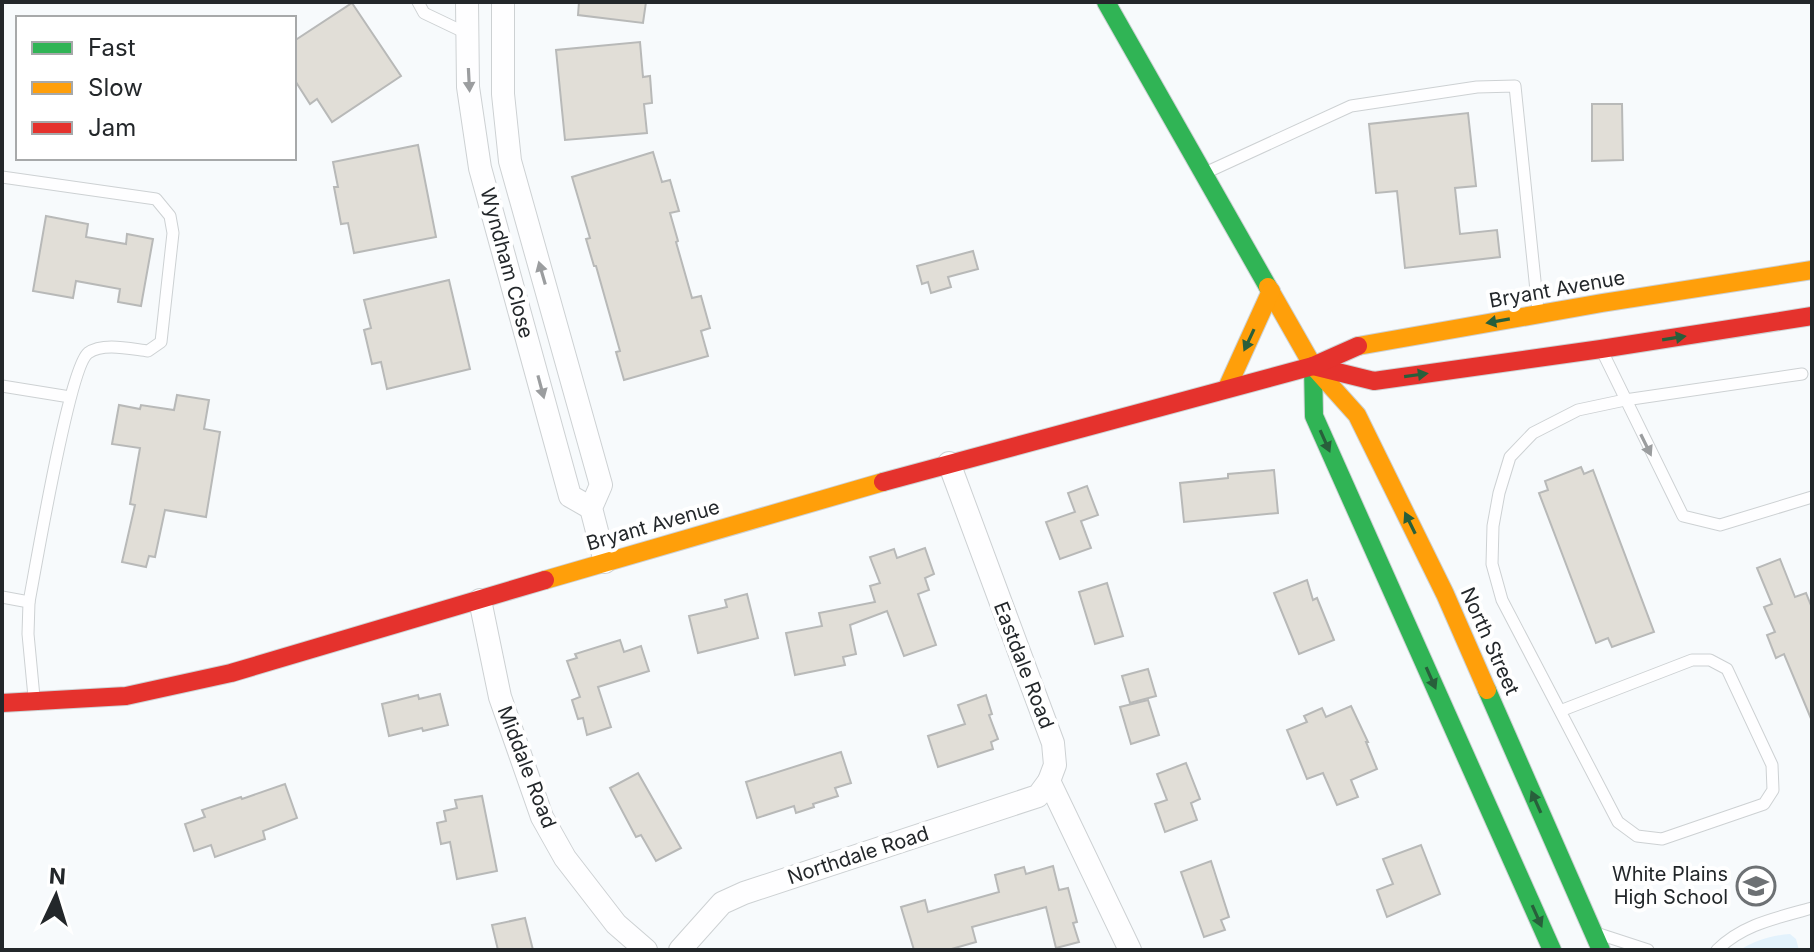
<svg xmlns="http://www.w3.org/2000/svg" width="1814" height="952" font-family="Inter,sans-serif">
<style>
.green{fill:#e3f2fc}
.building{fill:#e1ded7;stroke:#b8b9b8;stroke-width:2}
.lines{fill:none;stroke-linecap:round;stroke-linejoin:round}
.lane-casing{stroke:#cdd1d3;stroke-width:13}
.street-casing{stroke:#cdd1d3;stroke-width:24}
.fast-casing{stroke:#cdd1d3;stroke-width:20}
.slow-casing{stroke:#cdd1d3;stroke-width:20}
.jam-casing{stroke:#cdd1d3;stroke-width:20}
.lane{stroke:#fefeff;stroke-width:11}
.street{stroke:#fefeff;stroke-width:22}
.fast{stroke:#30b455;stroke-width:18}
.slow{stroke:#ff9f0a;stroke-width:18}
.jam{stroke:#e5322d;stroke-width:18}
.oneway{fill:#9b9d9f}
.oneway2{fill:#285f3b}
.labels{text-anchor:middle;stroke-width:8;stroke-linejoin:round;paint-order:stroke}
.street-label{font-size:20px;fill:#23272a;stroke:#fff}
.poi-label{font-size:20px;fill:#23272a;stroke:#fff;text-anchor:end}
</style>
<rect width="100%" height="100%" fill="#f7fafc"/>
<path class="green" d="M 1790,934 L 1796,939 L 1799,950 L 1740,950 C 1754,941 1773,935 1790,934 Z"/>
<g class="building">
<polygon points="579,2 646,2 643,23 578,15"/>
<polygon points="352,3 401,76 332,122 317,99 310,104 294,79 294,41"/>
<polygon points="640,42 643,77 650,76 652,103 644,104 647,133 565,140 556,50"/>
<polygon points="1592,104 1622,104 1623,160 1592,161"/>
<polygon points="1468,113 1476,186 1455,188 1460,234 1497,230 1500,257 1405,268 1397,191 1376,193 1369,124"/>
<polygon points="418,145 436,237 354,253 348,223 341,224 334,187 338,187 333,162"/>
<polygon points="653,152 662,182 670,180 679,211 670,213 678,241 676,242 692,298 701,296 710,328 701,331 708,356 624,380 616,352 620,351 596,266 594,266 586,239 590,238 572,177"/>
<polygon points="46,216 88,224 86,237 126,244 127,234 153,239 141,306 118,302 120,289 76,281 73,298 33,291"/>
<polygon points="973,251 978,269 948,277 951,287 931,293 928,282 922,284 917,266"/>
<polygon points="449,280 470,369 387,389 381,362 372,364 364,330 371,328 364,300"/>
<polygon points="177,395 209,400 204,429 220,432 206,517 165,510 155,557 149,556 146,567 122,562 135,505 130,504 140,448 112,444 119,405 140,409 141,405 174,410"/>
<polygon points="1581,467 1584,474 1593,470 1654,632 1612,647 1608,638 1596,643 1539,493 1548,490 1545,481"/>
<polygon points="1274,470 1278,513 1184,522 1180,483 1228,478 1228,474"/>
<polygon points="1087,486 1098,515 1081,521 1091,548 1060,559 1046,522 1075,512 1068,493"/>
<polygon points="925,548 934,574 925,578 929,590 918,594 936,645 904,656 887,611 850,625 856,654 843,657 845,665 795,675 786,633 822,626 819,613 875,602 870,586 880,583 870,557 894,549 897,558"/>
<polygon points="1780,559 1795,597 1806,593 1812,608 1812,721 1784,654 1776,658 1767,635 1775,632 1764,607 1772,604 1757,568"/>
<polygon points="1307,580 1313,600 1317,598 1334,640 1299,654 1274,593"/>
<polygon points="1107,583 1123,636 1095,644 1079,592"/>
<polygon points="747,594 758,638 698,653 689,616 727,607 725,600"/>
<polygon points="620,640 624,652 641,646 649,671 598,687 611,727 587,735 583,718 578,719 572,700 580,697 567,661 577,658 575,654"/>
<polygon points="1148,669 1156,696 1130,703 1122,676"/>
<polygon points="440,694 448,725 423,731 422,728 389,736 382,704 418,695 419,699"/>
<polygon points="986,695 992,714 989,715 998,739 991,742 993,749 938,767 928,736 965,724 958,705"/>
<polygon points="1148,700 1159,735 1131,744 1120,707"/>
<polygon points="1351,706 1368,742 1366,742 1377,769 1351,780 1358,797 1337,805 1323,773 1307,779 1287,730 1307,722 1304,716 1322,708 1326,717"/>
<polygon points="841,752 851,783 835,788 838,796 813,804 814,807 796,813 794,806 757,818 746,782"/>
<polygon points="1186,763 1200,799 1191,803 1197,820 1165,832 1155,804 1167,800 1157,774"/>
<polygon points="638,773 681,848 656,861 641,835 636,837 610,788"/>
<polygon points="285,784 297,818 263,831 265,839 215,857 211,845 194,851 185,824 205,817 202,810 241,797 242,799"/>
<polygon points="482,796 497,871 457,879 450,842 441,844 437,823 446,821 444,811 457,808 455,800"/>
<polygon points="1421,845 1440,894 1387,917 1377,890 1393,884 1383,859"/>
<polygon points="1211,861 1229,917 1221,920 1225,930 1204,937 1181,872"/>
<polygon points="1053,866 1059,890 1068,888 1077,922 1073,923 1079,942 1056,948 1046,907 972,927 976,942 948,950 914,950 901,907 925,900 928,912 999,892 995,875 1024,867 1026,874"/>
<polygon points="525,918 533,950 498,950 492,925"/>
</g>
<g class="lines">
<defs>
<g id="lane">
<polyline points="418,2 424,13 468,34"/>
<polyline points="1205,173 1351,106 1477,87 1515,86 1538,310"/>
<path d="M 2,177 L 156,199 L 170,216 L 173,233 L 161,342 L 148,351 C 131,349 103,342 88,353 C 69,368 36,566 29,602"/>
<polyline points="1603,353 1683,516 1720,525 1812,497"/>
<polyline points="2,386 70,397"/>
<polyline points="2,597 29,602 28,634 34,697"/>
<polyline points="1560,711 1692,660 1710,660 1727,669 1772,765 1773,790 1764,804 1662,839 1637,836 1618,822 1502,600 1492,564 1493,526 1499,493 1510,457 1533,433 1578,410 1625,400 1802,374"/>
<polyline points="1599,934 1648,950"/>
<path d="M 1717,950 C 1743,924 1777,918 1812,908"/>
</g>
<g id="street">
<polyline points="467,2 468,87 480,168 570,496 591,508"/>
<polyline points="503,2 503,94 510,161 601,485 591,508 605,562"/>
<polyline points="949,463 1053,743 1055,765 1049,781 1130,950"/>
<polyline points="480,600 500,697 542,817 565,858 616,924 646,950"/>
<polyline points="680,950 722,903 744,893 1038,796 1049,781"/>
</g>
<g id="fast">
<polyline points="1106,2 1268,287"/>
<polyline points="1313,366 1314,416 1552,950"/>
<polyline points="1487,690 1601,950"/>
</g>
<g id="slow">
<polyline points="1268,287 1313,366 1357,415 1445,594 1487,690"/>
<polyline points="1358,346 1602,303 1812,270"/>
<polyline points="1227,388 1271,291"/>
<polyline points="545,580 883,482"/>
</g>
<g id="jam">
<polyline points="1313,366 1374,381 1601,349 1812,316"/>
<polyline points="883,482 1313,366 1358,346"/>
<polyline points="2,703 126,696 231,673 545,580"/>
</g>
</defs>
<use href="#lane" class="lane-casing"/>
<use href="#street" class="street-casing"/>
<use href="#fast" class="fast-casing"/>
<use href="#slow" class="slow-casing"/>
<use href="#jam" class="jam-casing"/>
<use href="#lane" class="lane"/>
<use href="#street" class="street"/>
<use href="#fast" class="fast"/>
<use href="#slow" class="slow"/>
<use href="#jam" class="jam"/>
</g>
<defs><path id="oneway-solid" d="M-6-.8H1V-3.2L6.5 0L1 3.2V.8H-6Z" transform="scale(2)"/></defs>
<g class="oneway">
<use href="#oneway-solid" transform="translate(469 80) rotate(87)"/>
<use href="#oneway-solid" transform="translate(542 273) rotate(-106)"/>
<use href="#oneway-solid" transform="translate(541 387) rotate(75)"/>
<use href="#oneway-solid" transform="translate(1646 445) rotate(64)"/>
</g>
<g class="oneway2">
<use href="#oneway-solid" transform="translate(1498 321) rotate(170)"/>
<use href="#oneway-solid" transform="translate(1674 338) rotate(-9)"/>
<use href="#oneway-solid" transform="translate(1249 340) rotate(115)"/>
<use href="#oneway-solid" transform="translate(1416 375) rotate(-8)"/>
<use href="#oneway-solid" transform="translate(1325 441) rotate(66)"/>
<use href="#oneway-solid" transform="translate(1410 523) rotate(-116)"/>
<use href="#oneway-solid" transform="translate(1431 678) rotate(66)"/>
<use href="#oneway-solid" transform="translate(1536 802) rotate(-114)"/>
<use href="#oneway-solid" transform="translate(1537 916) rotate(66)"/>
</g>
<defs>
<symbol id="school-ring" viewBox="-11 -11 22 22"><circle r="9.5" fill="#fff" stroke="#6d7174" stroke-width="1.5"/><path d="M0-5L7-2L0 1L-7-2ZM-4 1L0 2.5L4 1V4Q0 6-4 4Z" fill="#6d7174"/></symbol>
</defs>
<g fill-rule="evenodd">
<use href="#school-ring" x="1734" y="864" width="44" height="44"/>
</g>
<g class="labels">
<g class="street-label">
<text transform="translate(507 263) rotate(75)" y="7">Wyndham Close</text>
<text transform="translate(1557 289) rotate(-10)" y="7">Bryant Avenue</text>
<text transform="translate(653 525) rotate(-16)" y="7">Bryant Avenue</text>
<text transform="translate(1490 641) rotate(66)" y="7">North Street</text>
<text transform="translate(1024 665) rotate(69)" y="7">Eastdale Road</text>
<text transform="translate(527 767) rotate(69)" y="7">Middale Road</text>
<text transform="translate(858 855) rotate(-18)" y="7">Northdale Road</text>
</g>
<g class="poi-label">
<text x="1728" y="881">White Plains<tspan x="1728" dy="23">High School</tspan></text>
</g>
</g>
<rect width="1814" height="952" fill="none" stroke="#23272a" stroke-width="8"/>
<rect x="16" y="16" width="280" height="144" fill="#ffffff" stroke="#a7a9aa" stroke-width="2"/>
<rect x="32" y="42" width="40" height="12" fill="#30b455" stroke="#a7a9aa" stroke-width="2"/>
<text x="88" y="56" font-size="24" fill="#23272a">Fast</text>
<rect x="32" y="82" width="40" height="12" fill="#ff9f0a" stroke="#a7a9aa" stroke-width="2"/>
<text x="88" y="96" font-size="24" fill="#23272a">Slow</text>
<rect x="32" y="122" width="40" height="12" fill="#e5322d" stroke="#a7a9aa" stroke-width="2"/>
<text x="88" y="136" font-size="24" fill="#23272a">Jam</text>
<g transform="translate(56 896) rotate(4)" stroke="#ffffff" stroke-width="6" paint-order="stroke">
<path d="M0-6L14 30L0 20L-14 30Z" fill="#23272a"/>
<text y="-12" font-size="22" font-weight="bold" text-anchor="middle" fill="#23272a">N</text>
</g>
</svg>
